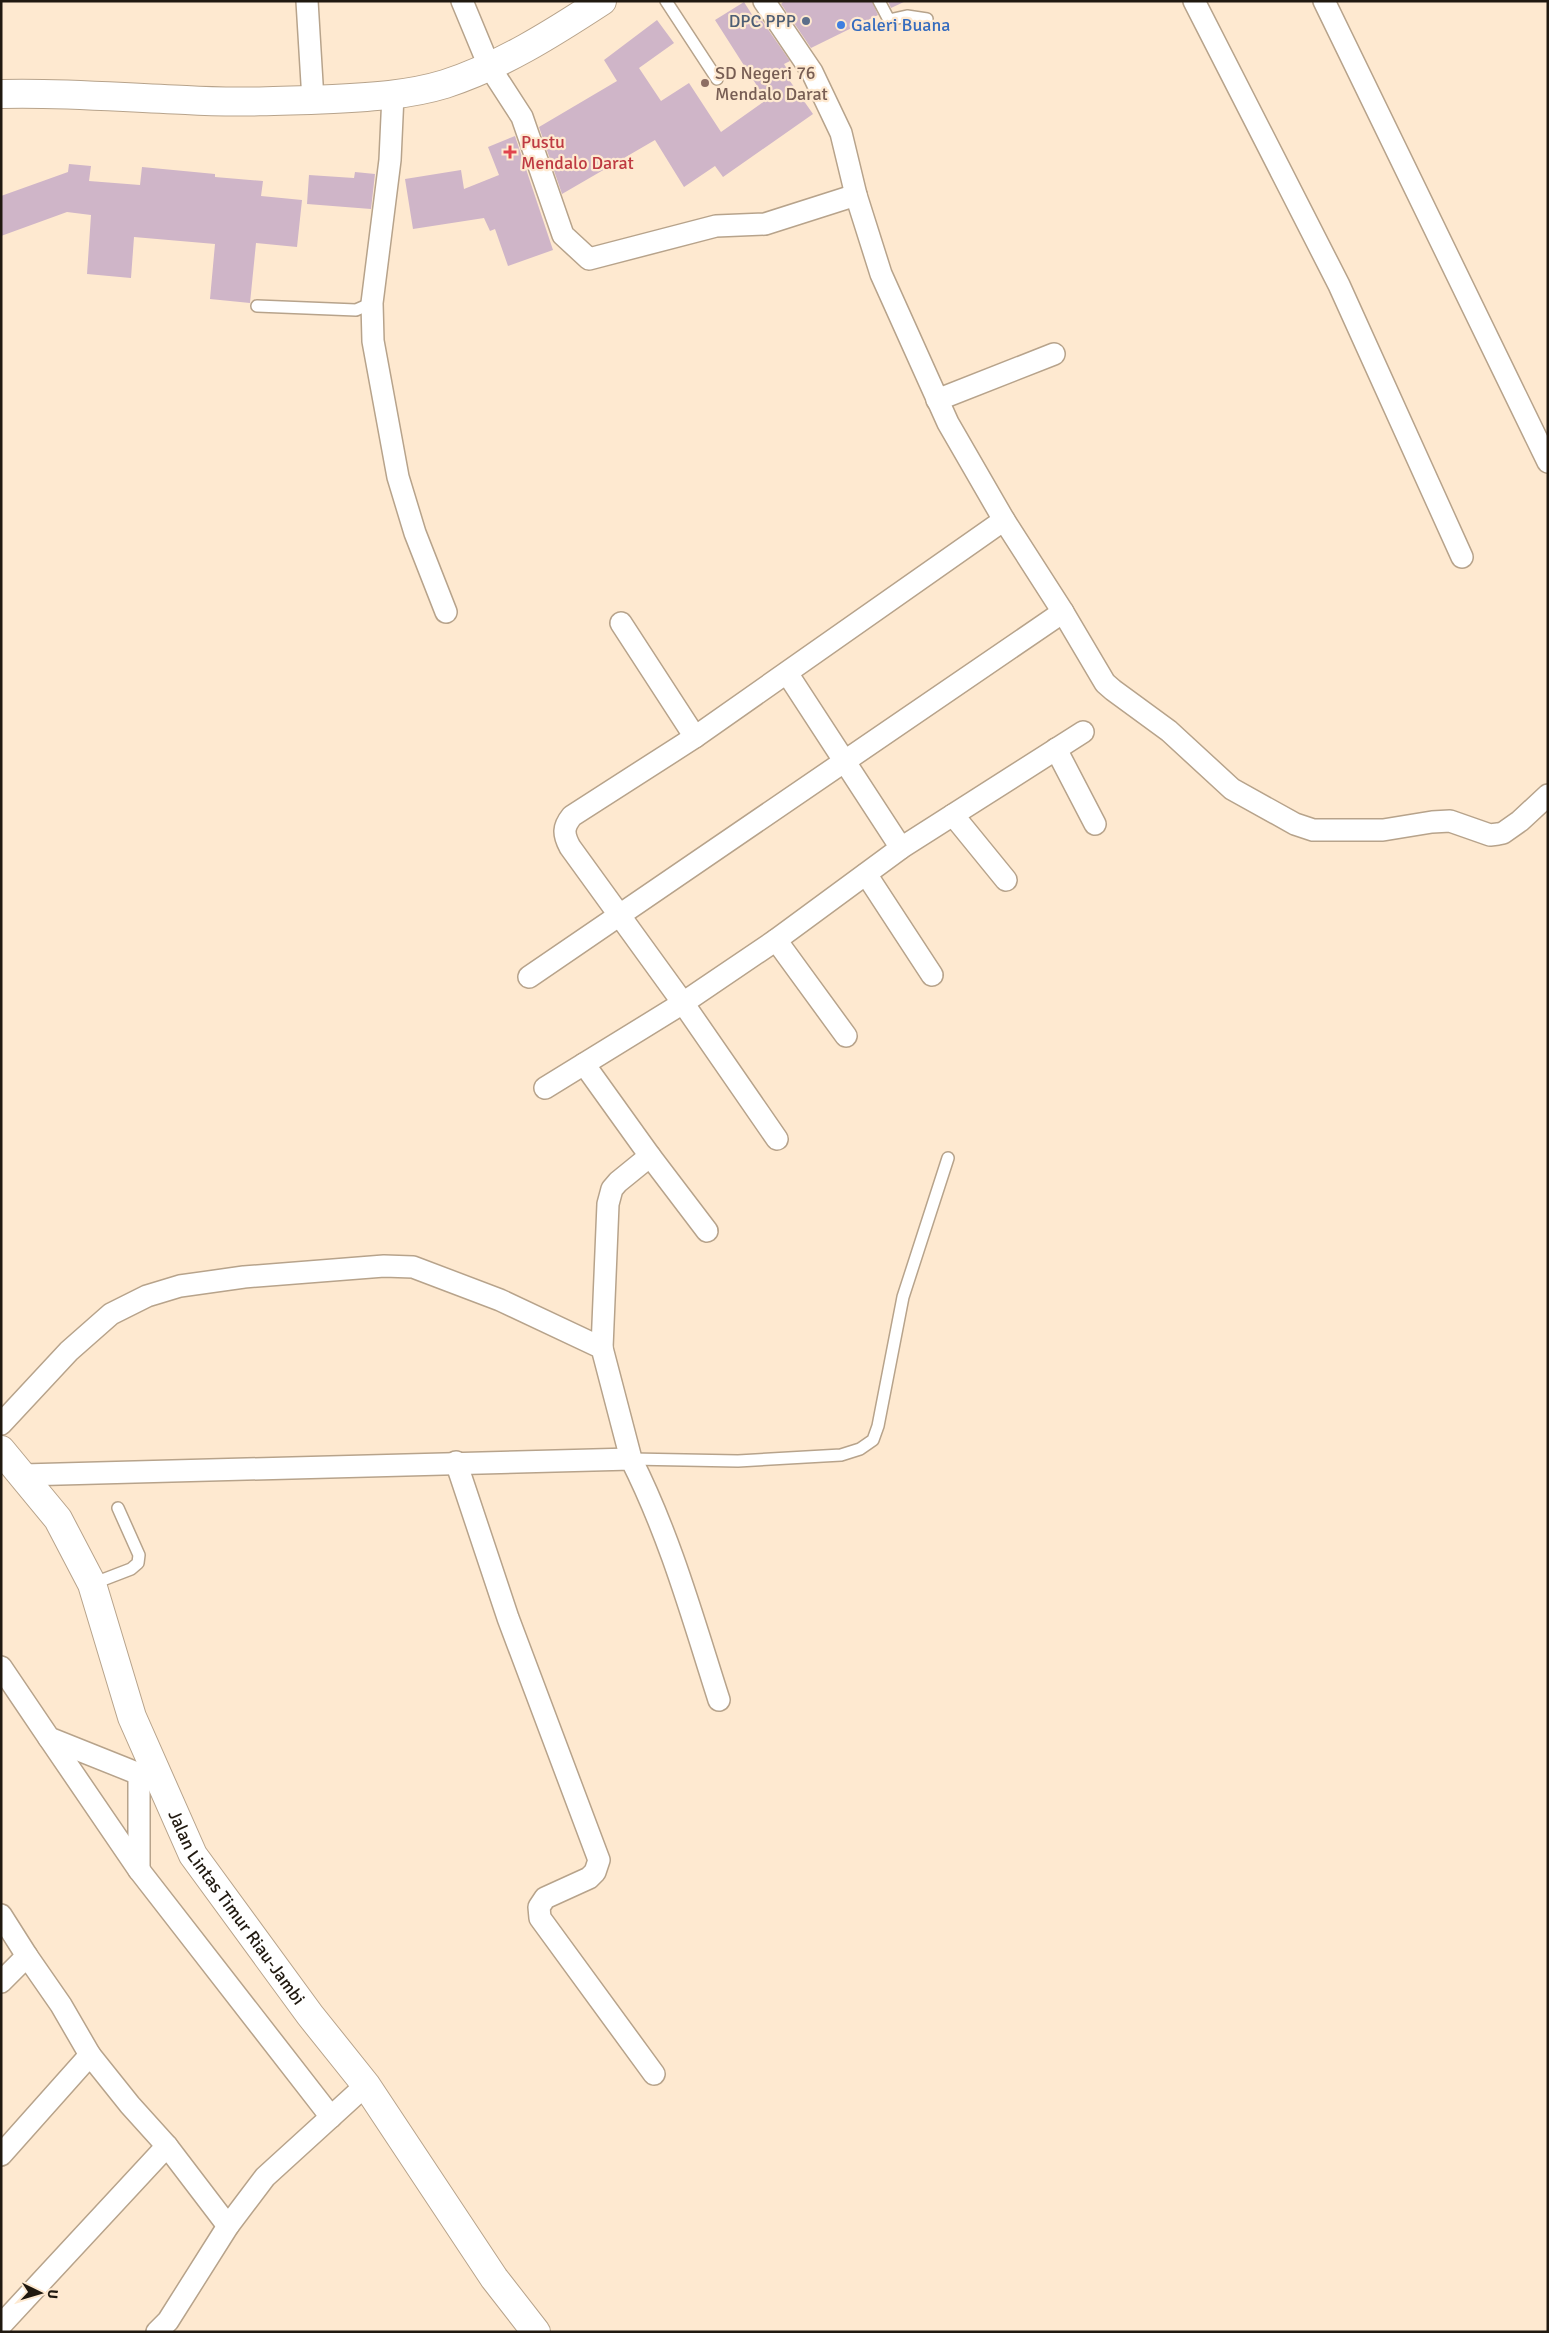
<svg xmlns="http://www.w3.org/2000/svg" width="1549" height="2333" font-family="Signika,sans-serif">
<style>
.building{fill:#cfb5c8}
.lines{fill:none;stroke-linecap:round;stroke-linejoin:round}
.lane-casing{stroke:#b7a38b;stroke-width:14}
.street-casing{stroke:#b7a38b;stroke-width:24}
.highway-casing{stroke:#b7a38b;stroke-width:30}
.lane{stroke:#fff;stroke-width:11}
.street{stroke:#fff;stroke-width:21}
.highway{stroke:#fff;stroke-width:28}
.service-dot{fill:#5c6f8a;stroke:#fee9d0;stroke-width:2}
.shop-dot{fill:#3f7fe0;stroke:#fee9d0;stroke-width:2}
.education-dot{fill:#8d6e63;stroke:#fee9d0;stroke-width:2}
.health-dot{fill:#e0444e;stroke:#fee9d0;stroke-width:2}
.labels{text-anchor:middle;stroke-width:4.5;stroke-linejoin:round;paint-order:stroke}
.service-label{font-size:18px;fill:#4e5e75;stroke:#fee9d0;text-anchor:end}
.shop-label{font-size:18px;fill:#366cbe;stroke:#fee9d0;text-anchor:start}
.education-label{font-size:18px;fill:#785e54;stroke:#fee9d0;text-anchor:start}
.health-label{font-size:18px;fill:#be3a42;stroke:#fee9d0;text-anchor:start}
.street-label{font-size:18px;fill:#201910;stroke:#fee9d0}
</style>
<rect width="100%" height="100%" fill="#fee9d0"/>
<g class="building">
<polygon points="784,1 872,1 878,15 811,48 781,4"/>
<polygon points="888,1 906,1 891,8"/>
<polygon points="744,2 756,21 760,18 790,61 784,64 789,72 785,74 813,114 723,177 715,166 684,187 655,140 562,194 539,127 617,81 604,60 657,20 674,43 639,68 661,101 689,83 721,132 766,100 715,20"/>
<polygon points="515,136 553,250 508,266 495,229 490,231 484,218 413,229 405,179 461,170 464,189 499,175 488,147"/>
<polygon points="69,164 91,166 89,181 140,185 142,167 215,174 215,177 263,181 261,196 302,200 297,247 256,243 250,303 210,299 215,244 134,237 131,278 87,274 91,215 67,212 1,236 1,196 68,172"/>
<polygon points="355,172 375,174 371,209 307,204 309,175 354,178"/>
</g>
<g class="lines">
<defs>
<g id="lane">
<polyline points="666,1 717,79"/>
<polyline points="879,1 889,20 907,16 927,19"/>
<polyline points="257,306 356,310 372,303"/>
<polyline points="631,1459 738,1461 841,1455 860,1449 873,1440 878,1426 903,1297 948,1158"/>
<polyline points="92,1584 131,1569 138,1563 139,1555 118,1508"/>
</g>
<g id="street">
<polyline points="307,1 313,100"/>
<polyline points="462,1 489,66 522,117 563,235 589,259 716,226 765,224 856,195"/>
<polyline points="764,1 812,72 841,133 856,195 881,274 948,423 1004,520 1063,612 1105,683 1113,690 1169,731 1232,789 1295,824 1313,830 1383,830 1432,822 1450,821 1490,835 1498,834 1503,833 1520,821 1548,795"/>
<polyline points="1194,1 1339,285 1462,557"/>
<polyline points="1324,1 1548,462"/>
<polyline points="393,95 390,160 372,303 373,341 398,477 415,533 446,612"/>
<polyline points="937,400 1054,354"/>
<polyline points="621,623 695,737"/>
<polyline points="787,673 901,848"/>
<polyline points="1056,749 1095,824"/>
<polyline points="953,815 1006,880"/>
<polyline points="866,874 932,975"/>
<polyline points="776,940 846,1036"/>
<polyline points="529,977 1063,612"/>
<polyline points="584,1064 650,1156 618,1182 612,1189 608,1204 602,1348"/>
<polyline points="545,1088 683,1003 776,940 901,848 1083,732"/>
<path d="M 777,1139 L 683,1003 L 570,847 C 563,834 563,827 572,816 L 695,737 L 1004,520"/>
<polyline points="650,1156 707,1231"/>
<polyline points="1,1424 69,1351 111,1314 147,1296 180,1286 244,1277 384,1266 413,1267 500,1300 602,1348 631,1459"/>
<polyline points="456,1462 508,1618 599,1860 595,1872 589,1878 545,1898 539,1907 540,1918 654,2074"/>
<path d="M 23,1475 L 631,1459 C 670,1536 693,1619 719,1700"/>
<polyline points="1,1667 49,1738 139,1774 153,1767"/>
<polyline points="49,1738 139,1870 331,2117"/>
<polyline points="139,1774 139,1870"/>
<polyline points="1,1915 27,1956"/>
<polyline points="1,1982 27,1956 61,2005 90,2055"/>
<polyline points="1,2155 90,2055 130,2105 167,2146"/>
<polyline points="1,2325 167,2146 228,2226"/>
<polyline points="157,2332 168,2321 228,2226 265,2177 366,2085"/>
</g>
<g id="highway">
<path d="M 1,94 C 63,92 124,98 186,100 C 234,103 285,101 333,99 C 371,97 409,95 445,84 C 501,66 553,33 602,1"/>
<path id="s1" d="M 1,1450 L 58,1519 L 92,1584 L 132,1717 L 193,1855 L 310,2015 L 366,2085 L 494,2278 L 536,2332"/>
</g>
</defs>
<use href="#lane" class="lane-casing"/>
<use href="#street" class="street-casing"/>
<use href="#highway" class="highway-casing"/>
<use href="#lane" class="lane"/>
<use href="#street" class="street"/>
<use href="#highway" class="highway"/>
</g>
<circle class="service-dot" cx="806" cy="21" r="5"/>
<circle class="shop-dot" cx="841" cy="25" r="5"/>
<circle class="education-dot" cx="705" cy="83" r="5"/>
<path class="health-dot" d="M507.5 144.5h5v5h5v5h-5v5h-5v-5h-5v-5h5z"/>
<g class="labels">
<g class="service-label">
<text x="796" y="27">DPC PPP</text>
</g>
<g class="shop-label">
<text x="851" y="31">Galeri Buana</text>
</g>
<g class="education-label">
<text x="715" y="79">SD Negeri 76<tspan x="715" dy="21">Mendalo Darat</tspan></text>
</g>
<g class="health-label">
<text x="521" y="148">Pustu<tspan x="521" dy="21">Mendalo Darat</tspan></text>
</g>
<g class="street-label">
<text dy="6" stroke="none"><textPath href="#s1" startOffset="520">Jalan Lintas Timur Riau-Jambi</textPath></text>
</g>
</g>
<rect width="1549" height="2333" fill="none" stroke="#201910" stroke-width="5"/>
<g transform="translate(40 2293) rotate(95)" stroke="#fee9d0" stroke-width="4" paint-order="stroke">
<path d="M0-4L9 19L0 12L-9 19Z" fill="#201910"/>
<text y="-8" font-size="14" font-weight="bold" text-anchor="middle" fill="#201910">U</text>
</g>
</svg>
